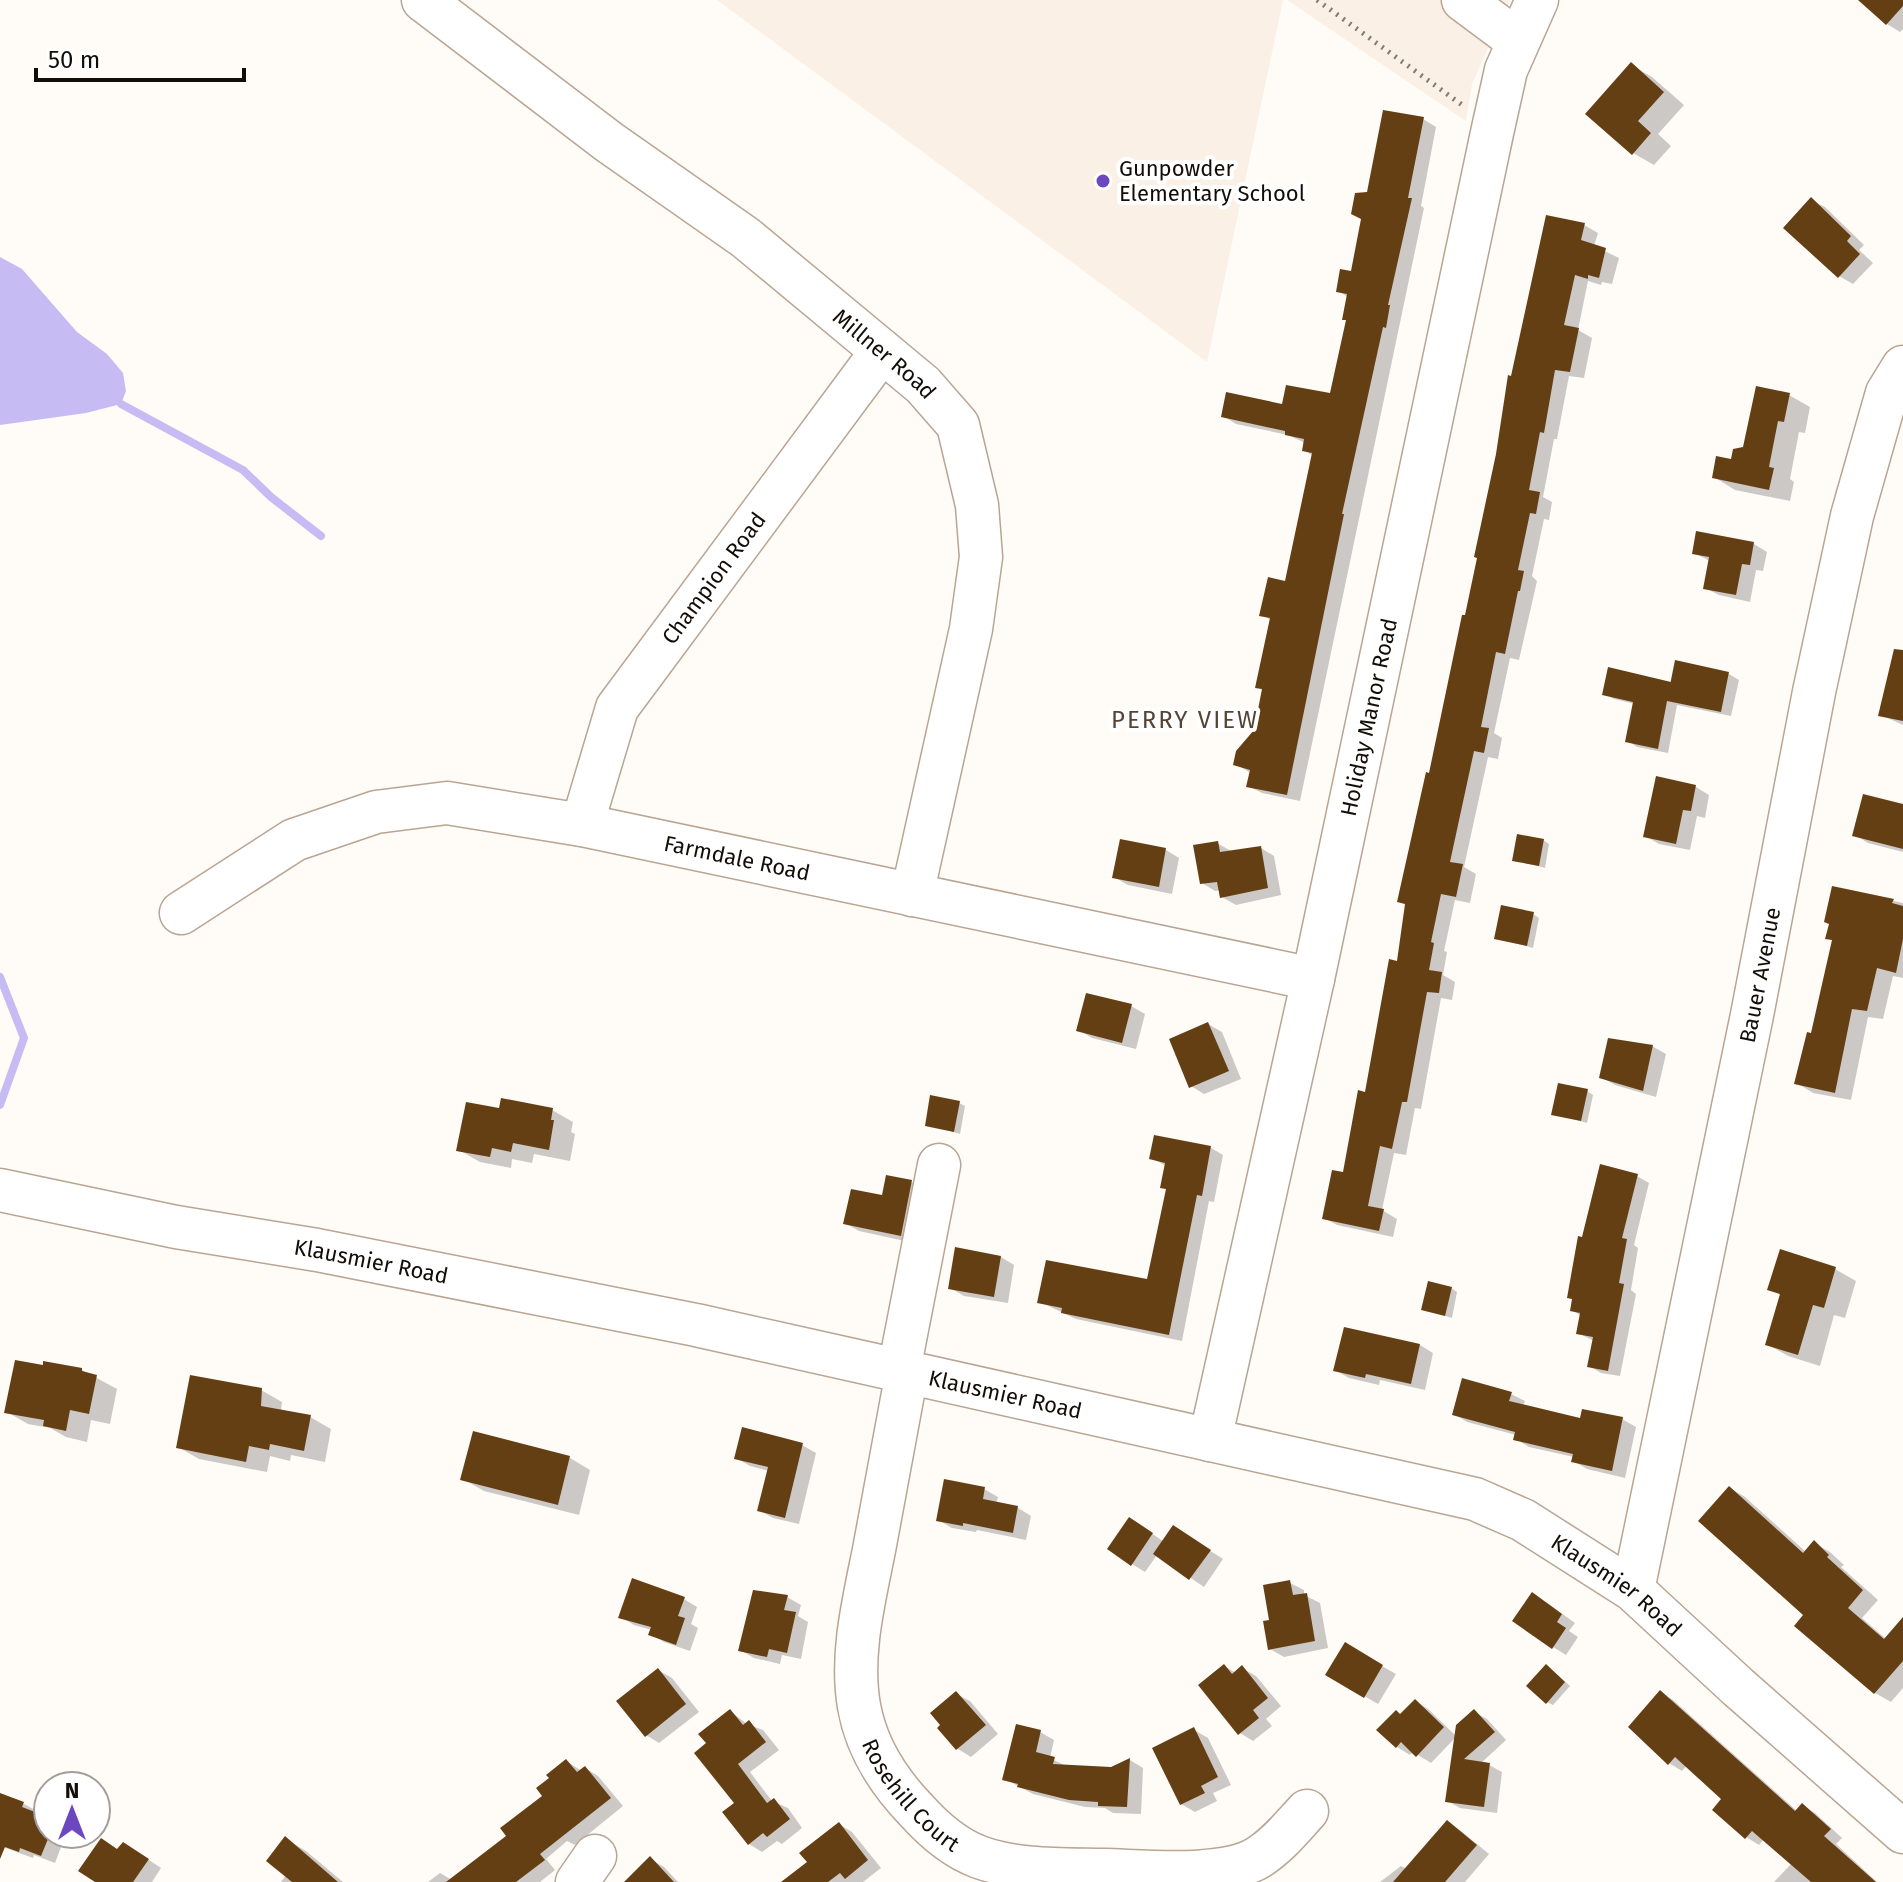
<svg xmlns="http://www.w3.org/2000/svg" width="1903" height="1882" font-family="'Fira Sans',sans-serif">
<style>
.built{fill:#fbf0e6}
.water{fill:#c6bcf3}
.shadow{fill:#0003}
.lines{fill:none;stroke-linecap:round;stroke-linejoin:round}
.stream{stroke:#c6bcf3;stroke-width:8}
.building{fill:#653f14}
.minor-casing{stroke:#b9a593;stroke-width:45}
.path{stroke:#807b75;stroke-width:5;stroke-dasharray:2 6;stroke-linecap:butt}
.minor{stroke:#fff;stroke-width:42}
.poi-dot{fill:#6c47c0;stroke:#fff;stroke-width:3}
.labels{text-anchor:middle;stroke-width:8;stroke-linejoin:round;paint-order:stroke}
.poi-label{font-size:22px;fill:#130d07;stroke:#fff;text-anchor:start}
.street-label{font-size:22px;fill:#130d07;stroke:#fff}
.neighbourhood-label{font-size:24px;letter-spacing:2px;fill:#554434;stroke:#fff}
</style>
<rect width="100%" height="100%" fill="#fffbf7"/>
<g class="built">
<polygon points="717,0 1283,0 1207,362"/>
<polygon points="1287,0 1510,0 1472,84 1466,121"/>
</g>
<polygon class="water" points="0,257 22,269 77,332 107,354 123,373 126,391 121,404 86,413 0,425"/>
<g class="shadow">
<polygon points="1861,0 1903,0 1903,29 1900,32 1887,24"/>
<polygon points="1631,65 1652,77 1684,105 1658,134 1671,146 1654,165 1633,153"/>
<polygon points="1423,119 1436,127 1421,206 1424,208 1300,801 1262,793 1248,786 1251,773 1235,764 1256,731 1264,691 1257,687 1271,620 1262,615 1287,583 1313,456 1304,450 1305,443 1288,435 1236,424 1223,416 1332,396 1347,321 1348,297 1338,291 1352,273 1369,194"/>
<polygon points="1811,200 1825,207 1864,245 1859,250 1873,263 1853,284 1839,276"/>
<polygon points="1584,225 1598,233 1594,246 1619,258 1612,284 1602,282 1601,285 1588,281 1578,330 1592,338 1584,378 1569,376 1557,439 1554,439 1543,497 1552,502 1549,520 1544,519 1532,576 1537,581 1519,660 1510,658 1494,733 1502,738 1498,759 1488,757 1464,867 1476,874 1470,903 1455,900 1444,951 1447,952 1443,975 1455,982 1452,1000 1441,998 1421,1109 1415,1108 1406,1155 1394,1153 1382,1210 1397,1219 1393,1237 1337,1225 1324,1218 1345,1175 1398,963 1407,906 1400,901 1466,617 1512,378"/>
<polygon points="1789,395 1810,407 1805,433 1799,432 1790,479 1794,482 1790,501 1735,490 1714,477 1732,461"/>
<polygon points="1754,544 1767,552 1763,571 1756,570 1750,602 1719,595 1705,588 1710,561 1694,553"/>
<polygon points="1903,659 1903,725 1881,715"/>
<polygon points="1677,663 1729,674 1739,680 1731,716 1677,705 1668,753 1637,747 1628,741 1635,704 1614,699 1604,694 1672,685"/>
<polygon points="1657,779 1696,787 1709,795 1705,818 1697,816 1690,850 1659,844 1645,836"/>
<polygon points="1903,806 1903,852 1868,843 1855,835"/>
<polygon points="1543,840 1549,844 1545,868 1514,860"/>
<polygon points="1121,841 1166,850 1179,858 1172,894 1128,885 1114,877"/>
<polygon points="1217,843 1231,851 1261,848 1274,856 1281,895 1236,905 1222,897 1221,890 1215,891 1202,883"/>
<polygon points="1833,888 1903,903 1903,978 1893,976 1883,1019 1868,1017 1851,1100 1813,1093 1797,1083 1812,1036 1833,941 1828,938"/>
<polygon points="1533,914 1539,918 1533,948 1496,938"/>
<polygon points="1131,1006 1145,1014 1136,1049 1092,1038 1079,1030"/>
<polygon points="1208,1024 1222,1032 1241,1079 1204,1094 1191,1086"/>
<polygon points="1652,1046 1666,1054 1656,1097 1615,1085 1601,1077"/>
<polygon points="1587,1091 1593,1095 1587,1123 1554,1114"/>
<polygon points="959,1103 965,1106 960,1134 927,1124"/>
<polygon points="552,1110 573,1122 571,1132 575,1134 570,1161 534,1154 532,1163 512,1159 511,1168 480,1162 459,1150 501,1111"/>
<polygon points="1156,1137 1211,1148 1223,1155 1214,1202 1209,1201 1182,1341 1076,1319 1040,1302 1148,1282 1167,1190 1162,1187 1166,1166 1152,1158"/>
<polygon points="1637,1176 1649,1183 1634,1245 1638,1248 1631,1290 1636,1294 1620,1376 1601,1373 1589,1366 1594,1341 1578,1333 1581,1316 1572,1310 1583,1239"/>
<polygon points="911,1182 924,1190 914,1243 859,1231 845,1223"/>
<polygon points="1001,1257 1014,1265 1008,1303 964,1296 950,1288"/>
<polygon points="1835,1269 1856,1281 1845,1318 1834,1315 1820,1366 1788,1356 1767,1344 1782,1296 1770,1289"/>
<polygon points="1451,1288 1457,1292 1452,1318 1423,1309"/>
<polygon points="1420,1345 1433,1353 1425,1390 1380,1380 1379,1385 1349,1378 1335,1370"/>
<polygon points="82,1370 117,1389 110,1424 91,1420 87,1442 66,1437 50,1428 28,1424 7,1412"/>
<polygon points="261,1390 282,1402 281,1409 283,1410 310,1417 331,1429 325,1462 291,1455 290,1461 270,1456 267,1472 199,1459 178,1447"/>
<polygon points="1511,1394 1525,1401 1523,1406 1582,1421 1622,1419 1636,1427 1625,1478 1587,1469 1573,1461 1574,1457 1529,1447 1516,1439 1516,1435 1467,1422 1454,1414"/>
<polygon points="802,1445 816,1453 799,1524 773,1518 759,1510 769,1471 750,1466 736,1458"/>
<polygon points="570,1458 590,1470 579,1515 484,1491 463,1479"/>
<polygon points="1730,1488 1745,1497 1806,1552 1814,1543 1830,1552 1844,1565 1841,1567 1878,1600 1862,1618 1886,1639 1903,1627 1903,1688 1891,1702 1875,1693 1796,1625 1805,1615"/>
<polygon points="984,1489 998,1497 996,1504 1018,1508 1031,1516 1026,1540 977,1530 976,1532 952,1528 938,1520"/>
<polygon points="1143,1527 1164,1542 1187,1536 1223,1559 1204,1587 1157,1555 1145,1572 1132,1564"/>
<polygon points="1290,1583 1304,1590 1304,1595 1320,1603 1328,1648 1284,1657 1270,1649 1271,1622"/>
<polygon points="787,1597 801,1605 798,1616 808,1622 801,1659 782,1655 780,1664 754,1658 740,1650"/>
<polygon points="684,1599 697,1607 691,1624 698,1628 690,1651 664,1642 651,1634 652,1630 634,1625 621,1617"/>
<polygon points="1546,1602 1575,1623 1569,1631 1578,1637 1566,1655 1553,1647"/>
<polygon points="1345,1645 1396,1674 1378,1704 1328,1675"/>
<polygon points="1224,1666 1236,1673 1242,1668 1256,1676 1281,1706 1266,1719 1272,1726 1253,1741 1240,1733"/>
<polygon points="658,1670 672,1678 699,1712 659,1743 646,1735"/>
<polygon points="1552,1670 1570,1686 1553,1705 1547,1702"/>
<polygon points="1660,1692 1673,1700 1797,1811 1802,1806 1815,1813 1842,1838 1836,1844 1877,1882 1774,1882 1792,1863 1764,1839 1759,1845 1746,1837 1723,1799 1687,1765 1682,1771 1669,1763"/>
<polygon points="956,1694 970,1701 998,1734 971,1757 958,1749 940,1728"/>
<polygon points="1415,1701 1428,1709 1456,1736 1474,1712 1487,1719 1506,1740 1480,1764 1489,1765 1502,1772 1497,1813 1460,1808 1447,1801 1456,1737 1431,1763 1413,1752 1410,1755 1397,1747 1402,1715"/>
<polygon points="730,1711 747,1724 763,1730 779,1750 750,1772 772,1801 788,1808 802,1828 782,1844 777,1841 762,1852 749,1844 737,1803 708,1744"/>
<polygon points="1194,1730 1208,1738 1231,1785 1213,1793 1217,1801 1195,1812 1181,1804"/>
<polygon points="1040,1732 1054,1740 1050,1758 1068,1767 1112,1769 1130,1760 1143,1768 1141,1814 1113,1813 1105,1808 1085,1807 1033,1794 1005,1779"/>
<polygon points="566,1761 582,1771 585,1768 598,1776 623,1806 575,1845 567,1841 546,1859 555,1870 540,1882 428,1882 440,1873 452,1880 509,1836 545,1796"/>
<polygon points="0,1795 24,1804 37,1811 36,1814 48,1819 48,1834 66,1834 55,1863 34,1855 33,1858 0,1846"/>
<polygon points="1448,1823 1461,1831 1489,1854 1465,1882 1380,1882 1401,1866 1407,1869"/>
<polygon points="839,1824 852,1832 881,1868 863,1882 807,1882 810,1863"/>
<polygon points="286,1839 306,1851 343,1882 281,1882 286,1875"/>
<polygon points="137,1852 161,1868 152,1882 99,1882"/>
<polygon points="650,1859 664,1867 678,1882 629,1882"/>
</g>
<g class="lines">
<g class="stream">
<polyline points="121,404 243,470 271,497 321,536"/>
<polyline points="0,977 24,1038 0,1105"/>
</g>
</g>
<g class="building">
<polygon points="1858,0 1903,0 1903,6 1886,25"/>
<polygon points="1631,62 1664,92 1638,121 1651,133 1632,155 1585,114"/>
<polygon points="1383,110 1424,117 1408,198 1412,198 1388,305 1390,305 1386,328 1383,327 1342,514 1344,514 1287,795 1246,787 1250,770 1233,765 1236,751 1254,730 1262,689 1255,688 1270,618 1259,616 1268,577 1285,581 1312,453 1302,451 1304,439 1285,435 1285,431 1221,417 1226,392 1282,404 1286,385 1330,393 1346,320 1342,320 1347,294 1336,292 1340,269 1351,271 1361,219 1351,214 1355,193 1367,192"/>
<polygon points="1811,197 1851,236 1847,241 1860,254 1838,278 1783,228"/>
<polygon points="1546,215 1585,223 1581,240 1606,248 1599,278 1588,275 1588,279 1575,275 1564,325 1579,328 1570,372 1555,370 1544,433 1540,432 1529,490 1540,492 1536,514 1530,513 1518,570 1524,571 1520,591 1518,591 1505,654 1496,652 1481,727 1489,728 1484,753 1474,751 1450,862 1463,864 1456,897 1441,894 1431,942 1434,943 1429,970 1442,972 1439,993 1427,992 1407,1102 1402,1102 1392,1149 1380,1146 1368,1206 1384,1209 1379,1231 1322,1219 1332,1170 1343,1172 1358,1090 1365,1092 1389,959 1397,961 1405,904 1397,902 1426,772 1429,773 1462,615 1465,615 1477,558 1474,557 1496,454 1508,375 1511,376"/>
<polygon points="1756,386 1790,393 1784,422 1778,421 1769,467 1774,468 1769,490 1712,478 1716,456 1731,459 1733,449 1743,447"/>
<polygon points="1696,531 1754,542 1750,565 1742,564 1736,595 1703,589 1709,557 1692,554"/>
<polygon points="1894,649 1903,650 1903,721 1878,716"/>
<polygon points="1675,660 1729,672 1721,712 1667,701 1658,749 1625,742 1633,702 1602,695 1608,667 1671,682 1670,685"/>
<polygon points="1656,776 1696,785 1691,811 1683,810 1676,844 1643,837"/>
<polygon points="1863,794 1903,804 1903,849 1852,836"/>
<polygon points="1517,834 1544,839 1539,866 1512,861"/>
<polygon points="1120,839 1166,848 1159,887 1112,878"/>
<polygon points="1218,841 1220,852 1261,846 1268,888 1220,898 1217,882 1200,884 1193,845"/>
<polygon points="1832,886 1894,899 1892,903 1903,906 1903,939 1896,973 1877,968 1867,1011 1852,1009 1835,1093 1794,1084 1807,1032 1811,1033 1832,940 1825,939 1829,924 1824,922"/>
<polygon points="1501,905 1534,912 1527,946 1494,939"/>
<polygon points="1086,993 1132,1004 1122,1043 1076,1031"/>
<polygon points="1208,1022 1229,1071 1189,1088 1169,1039"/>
<polygon points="1608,1038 1653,1045 1643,1091 1599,1078"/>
<polygon points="1558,1083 1588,1089 1581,1121 1551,1115"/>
<polygon points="930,1095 960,1101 954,1132 925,1126"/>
<polygon points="501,1098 553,1108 551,1120 554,1120 549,1150 513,1143 511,1152 492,1148 490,1157 456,1151 466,1102 499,1108"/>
<polygon points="1154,1135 1211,1146 1202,1196 1197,1195 1169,1335 1061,1313 1062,1308 1037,1303 1046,1260 1147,1279 1166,1189 1160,1188 1165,1163 1149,1159"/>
<polygon points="1600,1164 1638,1174 1622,1238 1627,1239 1619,1283 1624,1284 1608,1371 1587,1367 1593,1337 1576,1334 1580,1313 1570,1311 1572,1299 1567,1298 1578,1236 1582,1237"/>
<polygon points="886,1175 912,1180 901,1236 843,1224 851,1189 882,1195"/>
<polygon points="955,1247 1001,1256 994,1297 948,1289"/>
<polygon points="1780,1249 1836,1267 1824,1308 1813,1305 1798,1355 1765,1345 1780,1294 1767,1290"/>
<polygon points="1428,1281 1452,1287 1445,1316 1421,1310"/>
<polygon points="1344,1327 1420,1344 1411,1384 1366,1374 1365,1378 1333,1371"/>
<polygon points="15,1360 43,1365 43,1361 82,1368 82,1371 97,1375 89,1414 70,1410 66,1431 43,1426 44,1420 4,1413"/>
<polygon points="190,1375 262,1388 261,1406 311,1415 304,1451 270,1444 269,1450 249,1446 246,1462 176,1448"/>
<polygon points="1462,1378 1512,1392 1509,1401 1580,1418 1582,1409 1623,1417 1612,1471 1571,1462 1573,1454 1513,1440 1515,1432 1452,1415"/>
<polygon points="742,1427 803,1443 785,1518 757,1511 768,1467 734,1459"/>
<polygon points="473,1431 570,1456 558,1505 460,1480"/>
<polygon points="944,1479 985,1487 983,1499 1018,1506 1013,1533 963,1523 963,1526 936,1521"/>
<polygon points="1729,1486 1803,1553 1814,1540 1829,1555 1827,1557 1863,1590 1848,1608 1884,1639 1903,1617 1903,1661 1874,1694 1794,1626 1803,1615 1698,1521"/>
<polygon points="1129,1517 1153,1533 1131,1566 1107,1549"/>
<polygon points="1173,1525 1211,1550 1189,1580 1153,1554"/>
<polygon points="632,1578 685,1597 678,1616 685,1618 676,1645 648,1635 651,1627 618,1618"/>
<polygon points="1290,1580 1293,1595 1307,1593 1315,1641 1268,1650 1263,1621 1269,1620 1263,1585"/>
<polygon points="753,1590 788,1595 784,1610 796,1612 787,1653 769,1649 767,1657 738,1651"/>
<polygon points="1532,1592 1562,1614 1557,1622 1566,1628 1552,1649 1512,1621"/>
<polygon points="1345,1642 1383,1665 1364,1698 1325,1675"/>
<polygon points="1224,1664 1232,1674 1242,1665 1268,1698 1253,1710 1259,1718 1238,1735 1198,1685"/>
<polygon points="1546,1664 1565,1682 1546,1704 1526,1686"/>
<polygon points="658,1668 686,1704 645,1737 616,1701"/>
<polygon points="1660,1690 1795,1811 1802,1803 1831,1829 1824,1836 1876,1882 1811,1882 1752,1831 1745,1839 1712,1810 1721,1799 1675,1757 1668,1765 1628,1727"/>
<polygon points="956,1691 986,1725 956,1750 937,1728 940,1725 930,1713"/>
<polygon points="1415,1699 1444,1727 1416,1757 1401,1742 1396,1748 1376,1730 1396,1710 1400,1714"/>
<polygon points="730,1709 743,1725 749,1720 766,1742 738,1764 767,1803 774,1798 790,1819 767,1837 763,1833 748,1845 722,1812 734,1803 694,1753 706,1743 698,1734"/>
<polygon points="1474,1709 1495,1732 1464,1759 1490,1763 1484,1807 1445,1802 1456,1725"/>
<polygon points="1016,1724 1041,1730 1036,1752 1055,1757 1053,1764 1111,1767 1130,1758 1127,1807 1098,1806 1098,1802 1069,1800 1017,1787 1018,1784 1002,1780"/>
<polygon points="1194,1727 1218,1777 1201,1786 1205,1793 1180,1805 1152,1748"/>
<polygon points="566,1759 577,1772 585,1766 611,1798 540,1854 545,1860 516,1882 446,1882 506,1836 500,1828 542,1796 536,1788 549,1778 546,1775"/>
<polygon points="0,1793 24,1802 22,1807 48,1817 48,1839 41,1856 20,1848 19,1852 5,1847 0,1859"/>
<polygon points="1447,1820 1477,1845 1445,1882 1393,1882"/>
<polygon points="839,1822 868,1860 845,1879 840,1873 828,1882 781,1882 807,1862 799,1853"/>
<polygon points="285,1836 338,1882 292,1882 266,1861"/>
<polygon points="101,1838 117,1849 123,1842 149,1859 133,1882 95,1882 78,1871"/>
<polygon points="650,1856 674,1882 624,1882"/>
</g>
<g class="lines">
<defs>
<g id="minor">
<path id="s1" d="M 423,0 L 609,142 L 746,238 L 923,385 L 958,425 L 977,505 L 981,557 L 971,629 L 912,895"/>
<polyline points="1463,0 1518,41"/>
<path id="s2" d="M 582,825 L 617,708 L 882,351"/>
<path id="s3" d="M 181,913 L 294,840 L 376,812 L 447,803 L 582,825 L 1313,979"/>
<path id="s4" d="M 0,1190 L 176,1227 L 317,1250 L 696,1325 L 1475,1499 L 1523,1520 L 1633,1590 L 1738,1687 L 1903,1832"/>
<polyline points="899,1370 939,1165"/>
<path id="s5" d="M 907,1372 C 896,1431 885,1491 874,1550 C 864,1600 850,1655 859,1706 C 866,1746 888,1781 916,1810 C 933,1829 955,1848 979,1857 C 1017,1871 1064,1869 1105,1870 C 1146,1871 1225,1879 1259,1857 C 1278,1845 1292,1827 1307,1811"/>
<path id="s6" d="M 1210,1440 L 1313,979 L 1492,133 L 1506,70 L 1537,0"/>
<path id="s7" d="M 1633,1590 L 1752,1015 L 1814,692 L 1852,516 L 1887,393 L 1903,367"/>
<polyline points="577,1882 595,1856"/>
</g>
</defs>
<use href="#minor" class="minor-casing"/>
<polyline class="path" points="1317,0 1465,107"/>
<use href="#minor" class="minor"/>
</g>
<circle class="poi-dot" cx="1103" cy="181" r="8"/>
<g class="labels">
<g class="poi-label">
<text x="1119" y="176">Gunpowder<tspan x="1119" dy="25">Elementary School</tspan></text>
</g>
<g class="street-label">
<text dy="8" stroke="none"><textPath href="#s1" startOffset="582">Millner Road</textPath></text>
<text dy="8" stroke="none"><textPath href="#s2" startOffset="284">Champion Road</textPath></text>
<text dy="8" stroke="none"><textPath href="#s6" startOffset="740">Holiday Manor Road</textPath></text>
<text dy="8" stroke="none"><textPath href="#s3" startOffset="588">Farmdale Road</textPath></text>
<text dy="8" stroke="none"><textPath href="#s7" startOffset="628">Bauer Avenue</textPath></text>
<text dy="8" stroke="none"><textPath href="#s4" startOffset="378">Klausmier Road</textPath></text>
<text dy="8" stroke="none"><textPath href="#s4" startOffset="1026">Klausmier Road</textPath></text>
<text dy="8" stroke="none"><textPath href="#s4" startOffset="1674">Klausmier Road</textPath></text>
<text dy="8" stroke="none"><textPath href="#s5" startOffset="444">Rosehill Court</textPath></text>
</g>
<g class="neighbourhood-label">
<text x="1185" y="728">PERRY VIEW</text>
</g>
</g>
<g transform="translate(72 1810)"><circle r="38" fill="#ffffff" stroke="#a19e9c" stroke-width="2"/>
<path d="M0-6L14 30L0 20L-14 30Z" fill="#6c47c0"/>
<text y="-12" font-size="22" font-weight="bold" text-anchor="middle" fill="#130d07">N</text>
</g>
<path d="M36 68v12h208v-12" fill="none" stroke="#130d07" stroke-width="4"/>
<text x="48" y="68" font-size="24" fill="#130d07" stroke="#ffffff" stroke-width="6" paint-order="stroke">50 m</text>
</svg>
